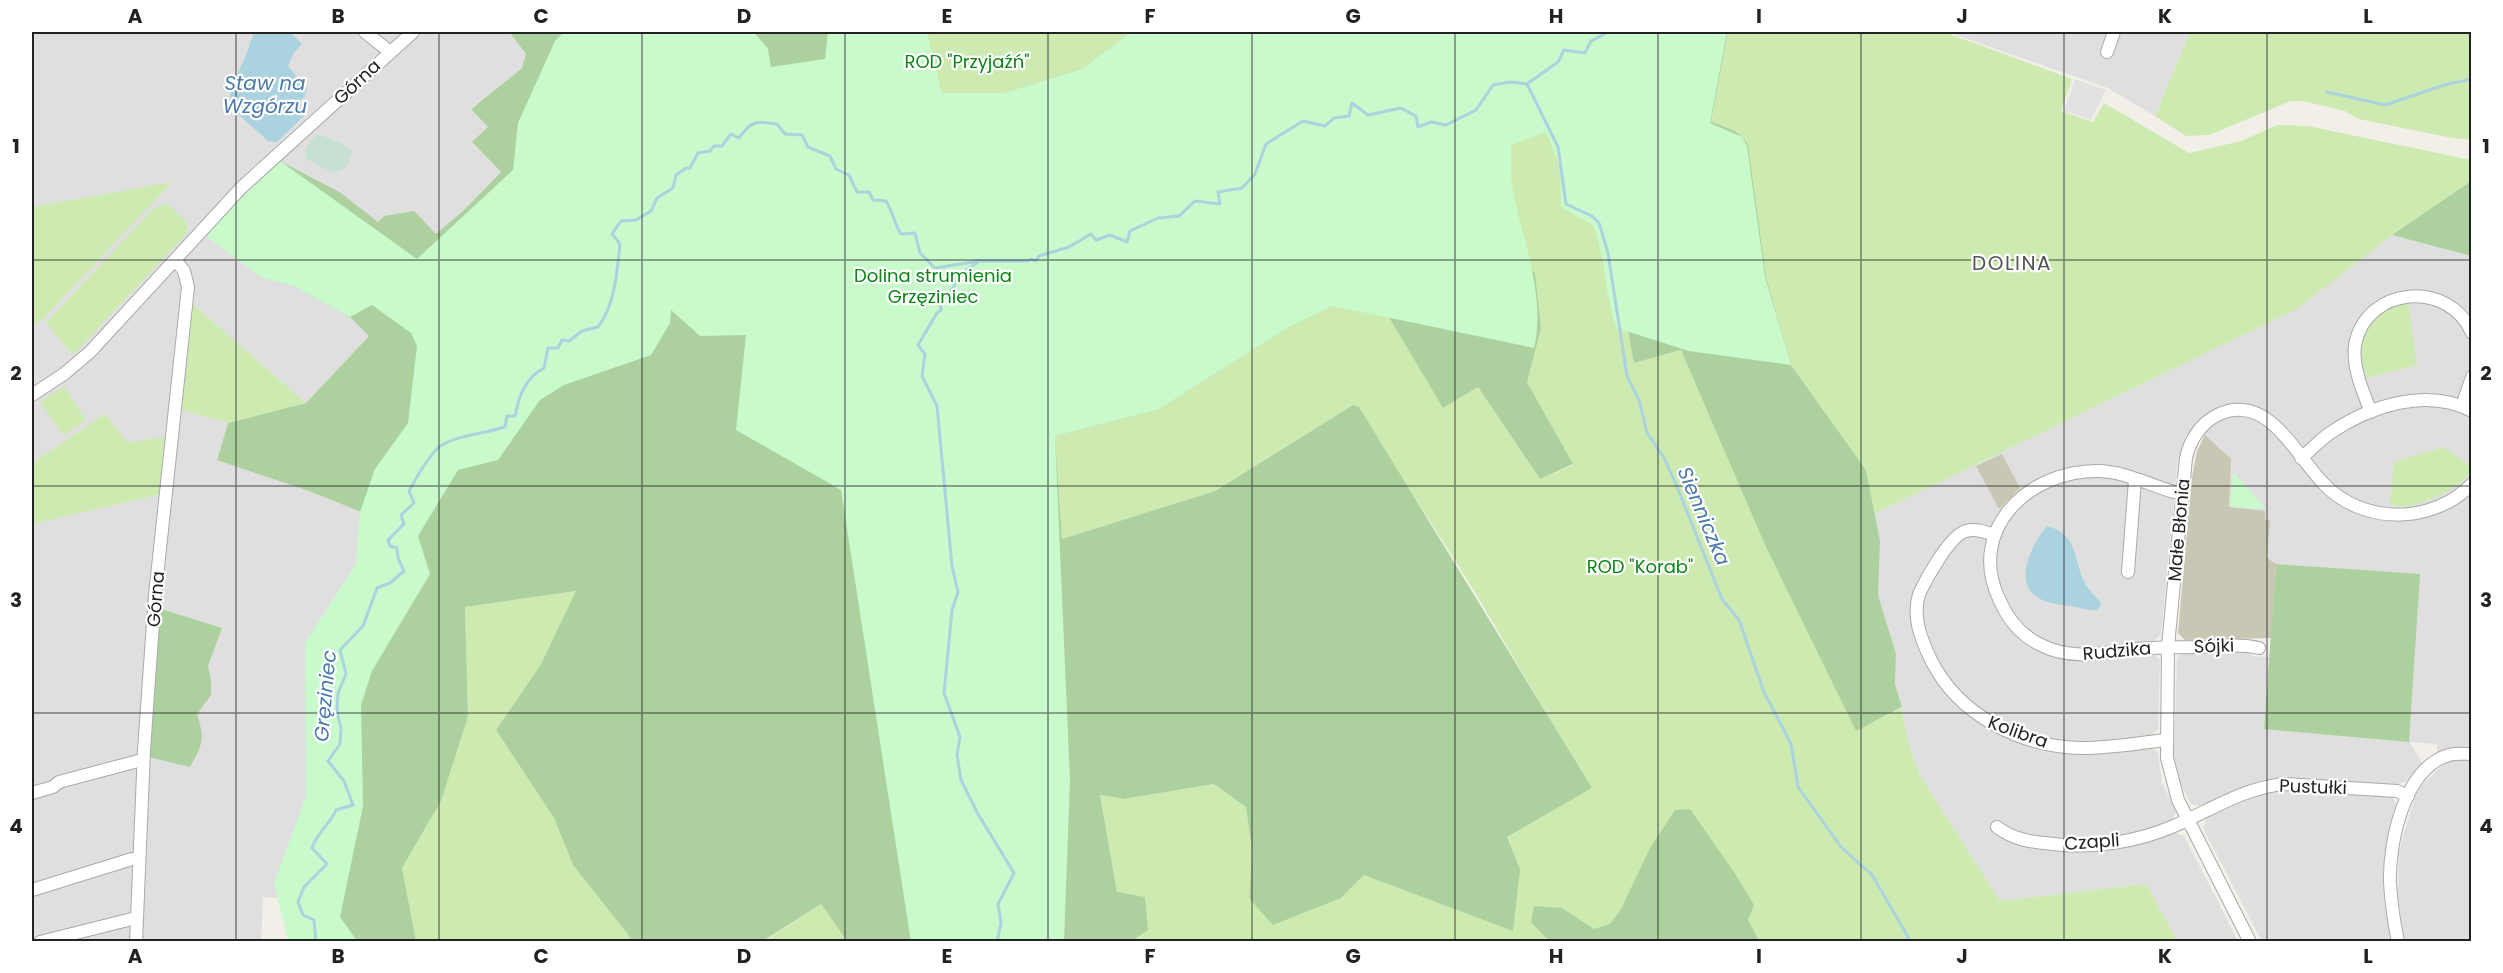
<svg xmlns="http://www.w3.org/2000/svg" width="2503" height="973" font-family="Poppins,sans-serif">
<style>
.residential{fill:#e0dfdf}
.construction{fill:#c7c7b4}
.grass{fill:#cdebb0}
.forest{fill:#add19e}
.wetland{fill:#c6e0d4}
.park{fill:#c8facc}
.parking{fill:#e2e2e2}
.water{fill:#aad3df}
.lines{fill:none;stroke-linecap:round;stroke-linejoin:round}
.stream{stroke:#aad3df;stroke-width:3}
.minor-casing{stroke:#a9a9a9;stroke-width:14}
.minor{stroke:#fff;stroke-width:12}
.grid{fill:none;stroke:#222;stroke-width:1.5;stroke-opacity:0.55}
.labels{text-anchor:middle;stroke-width:4.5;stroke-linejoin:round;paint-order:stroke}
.park-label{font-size:18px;fill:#0c8416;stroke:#fff}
.street-label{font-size:18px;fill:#222;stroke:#fff}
.water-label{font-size:20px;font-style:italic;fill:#4a7aab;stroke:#fff}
.neighbourhood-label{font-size:20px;letter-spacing:1.5px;fill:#555;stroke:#fff}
.neatline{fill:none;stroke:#222;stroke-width:2}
.grid-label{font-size:20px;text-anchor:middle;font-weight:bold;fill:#222}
</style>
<rect width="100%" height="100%" fill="#f2efe9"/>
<g class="residential">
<polygon points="32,32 509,32 526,55 522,68 471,108 488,127 472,143 501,172 464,210 436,234 378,222 341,194 262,278 294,286 350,317 369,336 306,403 193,304 179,409 228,423 217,459 309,491 397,526 316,760 291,899 263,897 261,941 32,941"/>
<polygon points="1947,32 2156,33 2190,32 2155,116 2108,88"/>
<polygon points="2392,235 2471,256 2471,941 2405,942 2404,939 2398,895 2399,851 2415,797 2422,785 2442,766 2437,752 2437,744 2410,742 2422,763 2408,780 2395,786 2286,779 2261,780 2202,806 2191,804 2179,781 2174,760 2177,659 2184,651 2245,650 2252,656 2269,657 2264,729 2420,575 2276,564 2267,558 2270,520 2229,508 2205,435 2186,435 2178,459 2161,634 2153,642 2153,653 2160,660 2158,729 2151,736 2151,746 2158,753 2162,783 2176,811 2172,820 2173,832 2184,836 2238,941 2177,941 2146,884 2000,901 1919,774 1907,738 1902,707 1895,684 1896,654 1878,595 1880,541 1874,514 2296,309"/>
<polygon points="2263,791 2288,791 2392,796 2396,804 2384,856 2384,899 2391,941 2262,941 2203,828 2207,817"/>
</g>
<g class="construction">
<polygon points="2205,435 2231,459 2229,507 2265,511 2265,519 2270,520 2267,558 2276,564 2271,638 2185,640 2178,633 2192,477 2197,451"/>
<polygon points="2002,454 2020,488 1999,509 1976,466"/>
</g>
<g class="grass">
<polygon points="927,32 1131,32 1082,69 1004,93 942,93"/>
<polygon points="1728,32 1944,32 2072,79 2061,111 2093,122 2104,103 2189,153 2241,141 2277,125 2308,126 2471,160 2471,181 2392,235 2297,309 1874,514 1866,470 1791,365 1766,277 1711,123"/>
<polygon points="2190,32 2471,32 2471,140 2447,137 2359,119 2345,111 2303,101 2291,101 2209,135 2186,136 2155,116"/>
<path d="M 1546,132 L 1609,239 L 1634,363 L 1681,350 L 1856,730 L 1902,708 L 1907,738 L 1919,774 L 2000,901 L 2146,884 L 2177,941 L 1132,941 L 1148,930 L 1117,892 L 1100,795 L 1124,799 L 1215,784 L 1246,807 L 1252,851 L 1249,898 L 1341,898 L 1364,875 L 1446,905 L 1520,869 L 1507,837 L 1592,788 C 1564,744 1539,700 1512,655 C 1463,569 1408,487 1353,405 L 1215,491 L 1062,539 L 1055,436 L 1159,409 L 1287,328 L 1332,306 L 1364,244 L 1443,408 L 1478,387 L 1540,479 L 1573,465 L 1527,382 L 1541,329 L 1519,265 L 1504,147 Z"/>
<polygon points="172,182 43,319 32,327 32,207"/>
<polygon points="168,204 187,223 187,233 73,355 46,323 154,208"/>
<path d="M 2408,301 L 2417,365 L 2367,378 C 2365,370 2360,358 2360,350 C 2362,325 2387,307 2408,301 Z"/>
<polygon points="193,304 306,403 228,423 179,409"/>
<polygon points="64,386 86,420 63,435 40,402"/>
<polygon points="105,414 128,443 164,437 162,494 32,524 32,463"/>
<path d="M 2443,447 L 2471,466 C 2471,485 2425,503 2409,506 C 2403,507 2396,505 2390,505 L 2394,462 Z"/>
<polygon points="577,591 541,664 496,730 554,818 573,865 633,941 416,941 402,868 441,801 468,717 465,607"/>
<polygon points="821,904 847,941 763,942"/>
</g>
<g class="forest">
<path d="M 509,32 L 927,32 L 942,93 L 1004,93 L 1082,69 L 1131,32 L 1728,32 L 1711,122 C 1727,128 1740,130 1748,145 L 1766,277 L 1791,365 L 1866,470 L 1880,541 L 1878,595 L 1896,654 L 1895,684 L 1902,707 L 1856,731 L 1766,547 L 1681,350 L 1634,363 L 1619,285 L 1563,141 L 1546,132 L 1504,147 L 1519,265 L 1535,273 L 1541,329 L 1527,382 L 1573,464 L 1540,479 L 1478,387 L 1443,408 L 1383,307 L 1333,306 L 1287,328 L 1159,409 L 1055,436 L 1062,539 L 1215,491 L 1353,405 L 1359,407 L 1592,788 L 1507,837 L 1520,869 L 1513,931 L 1364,875 L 1341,898 L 1273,925 L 1249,898 L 1252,851 L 1246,807 L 1214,784 L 1124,799 L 1100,795 L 1117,892 L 1145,897 L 1148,930 L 1132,941 L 847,941 L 821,904 L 763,941 L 633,941 L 573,865 L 554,818 L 496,730 L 541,664 L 576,591 L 465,607 L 468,717 L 441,801 L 402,868 L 416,941 L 310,941 L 396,526 L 309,491 L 217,460 L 228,423 L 306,403 L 369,336 L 350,317 L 294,286 L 262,278 L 212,225 L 280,161 L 341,193 L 378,222 L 384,216 L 414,211 L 436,234 L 464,210 L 501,172 L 472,142 L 488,127 L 471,109 L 522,68 L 526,54 Z"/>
<polygon points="2471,181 2471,256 2392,235"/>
<polygon points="2276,564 2420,574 2409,742 2264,729"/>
<path d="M 161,609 L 222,628 L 208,666 L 211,680 L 211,695 L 197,714 C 205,740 203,743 190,767 L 149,757 Z"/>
<polygon points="1690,809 1734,872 1754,905 1748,920 1759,941 1549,941 1531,922 1534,906 1562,908 1594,929 1610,924 1621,909 1650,848 1675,810"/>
</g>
<polygon class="wetland" points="317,134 343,144 352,152 346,168 333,173 306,159 305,149"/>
<g class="park">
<path d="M 564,32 L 754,32 L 768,49 L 771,67 L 825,59 L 828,32 L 927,32 L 942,93 L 1004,93 L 1082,69 L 1131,32 L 1727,32 L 1710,123 L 1742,137 L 1747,146 L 1765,277 L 1791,365 L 1689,351 L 1623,330 L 1618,333 C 1605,298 1606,261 1594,226 L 1561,207 L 1560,166 L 1546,132 L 1511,145 C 1512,160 1510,177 1513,191 C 1523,243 1546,295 1534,348 L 1333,306 L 1287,328 L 1159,409 L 1055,436 L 1070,780 L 1064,941 L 911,942 L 841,490 L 736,430 L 746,335 L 700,336 L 671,310 L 670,323 L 651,355 L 564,385 L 540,400 L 498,460 L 458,470 L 418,536 L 430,574 L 372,671 L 361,705 L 363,806 L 340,917 L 357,941 L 288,941 L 274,883 L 306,797 L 305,643 L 356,564 L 360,512 L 375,469 L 408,423 L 417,346 L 411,333 L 372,305 L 350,317 L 294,286 L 262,278 L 205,235 L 212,225 L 280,161 L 417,259 L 513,170 L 518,123 L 555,41 Z"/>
<polygon points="2233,474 2236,475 2266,509 2230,507"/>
</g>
<polygon class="parking" points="2075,79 2106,90 2091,120 2064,111"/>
<g class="water">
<polygon points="254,32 290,32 302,44 293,54 288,66 307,89 305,95 298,104 305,115 277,142 268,141 229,106 231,87 245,58"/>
<path d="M 2047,526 C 2078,534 2073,558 2084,581 C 2087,589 2096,596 2101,603 L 2098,610 C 2087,611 2080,607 2070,606 C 2059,605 2048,603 2038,598 C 2012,582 2033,542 2047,526 Z"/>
</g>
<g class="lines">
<g class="stream">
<polyline points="1527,84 1558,147 1566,204 1592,216 1599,223 1608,253 1627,376 1639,400 1647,433 1664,458 1675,482 1722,599 1739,620 1764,692 1791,744 1798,787 1841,847 1872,875 1911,942"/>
<polyline points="2327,92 2385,105 2444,85 2472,79"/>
<polyline points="978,262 962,273 951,291 940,302 941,310 937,313 918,345 925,354 922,376 937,406 952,566 958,592 952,610 944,693 960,737 957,755 961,780 978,814 1014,873 998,904 1001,923 997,942"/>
<path d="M 316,942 L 314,920 L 303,915 L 298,902 L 304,887 L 327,864 L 312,848 C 317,832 330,825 336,810 L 353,805 L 344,781 L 328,761 L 340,744 L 341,728 L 337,712 L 338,693 L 346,674 L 340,650 L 363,626 L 377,588 L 390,583 L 404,571 L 398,558 L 397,548 L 390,546 L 388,540 L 404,524 L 401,515 L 414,503 L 409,491 C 417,477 426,459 438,448 C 451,436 488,433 505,427 L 507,416 L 515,416 C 519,396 525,378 544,368 L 548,348 L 558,348 L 562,340 L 569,341 L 582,331 L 598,327 C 615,305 617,272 620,244 L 612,234 L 621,221 L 636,220 L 651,211 L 657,198 L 673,188 L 676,175 L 686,168 L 690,168 L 698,153 L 710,151 L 714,146 L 722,146 L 731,134 L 739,138 C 752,120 756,121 777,124 L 785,134 L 802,135 L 808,147 L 830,156 L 836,169 L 849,175 L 857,192 L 869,192 L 873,200 L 886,201 C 893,212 894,223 901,234 L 915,233 L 920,253 L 935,268 L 979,261 L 1028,261 L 1031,259 L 1036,261 L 1039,256 L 1069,247 L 1091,234 L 1096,240 L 1110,235 L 1127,242 L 1130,231 L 1158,218 L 1179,216 L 1195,201 L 1220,204 L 1218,192 L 1242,188 L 1255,174 L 1266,144 L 1303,121 L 1325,126 L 1334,118 L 1349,116 L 1352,103 L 1368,115 L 1401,108 L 1416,116 L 1418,127 L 1431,122 L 1446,125 L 1476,110 L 1493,85 L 1510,82 L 1527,84 L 1558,62 L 1564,50 L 1585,53 L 1591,41 L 1608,32"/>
</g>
<defs>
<g id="minor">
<polyline points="365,32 390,52"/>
<polyline points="2107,52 2114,32"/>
<polyline points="32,395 64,374 90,352 241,188 413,32"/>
<polyline points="2462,406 2472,377"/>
<path d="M 2371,412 C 2363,392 2352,367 2355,345 C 2366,286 2449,279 2472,333"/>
<path d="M 2301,458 C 2311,450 2320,440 2330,433 C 2370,406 2426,387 2472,411"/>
<path d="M 2182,493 L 2174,492 C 2150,485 2125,472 2100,471 C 2029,469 1965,530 2000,601 C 2008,619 2021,635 2039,644 C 2070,661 2104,653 2137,649 C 2160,647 2182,647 2205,647 C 2223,646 2241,644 2259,648"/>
<path d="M 1994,535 C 1986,532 1975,528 1966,531 C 1950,535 1926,579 1919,594 C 1912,617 1921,639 1931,660 C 1959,716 2021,747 2083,748 C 2111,748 2138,743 2166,740"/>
<polyline points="2128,572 2135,480"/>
<polyline points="32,793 53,787 59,782 138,761"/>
<path d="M 1997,827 C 2014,840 2031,842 2053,844 C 2092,849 2137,842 2174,826 C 2211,810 2243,788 2284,784 L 2397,791 L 2408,796"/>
<polyline points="32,890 132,859"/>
<polyline points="40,942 132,919"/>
<polyline points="136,942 144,750 155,595 188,287 184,271 176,261"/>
<path d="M 2250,942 L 2178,800 L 2167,758 L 2168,646 L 2186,458 C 2194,419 2235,394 2269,421 C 2290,437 2305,464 2323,483 C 2362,525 2432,525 2472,484"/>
<path d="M 2398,942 C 2394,922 2391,902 2390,882 C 2389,842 2404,768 2449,755 C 2456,753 2464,754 2472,754"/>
</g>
</defs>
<use href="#minor" class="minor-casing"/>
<use href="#minor" class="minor"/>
</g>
<path class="grid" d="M 236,32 L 236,942M 439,32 L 439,942M 642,32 L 642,942M 845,32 L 845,942M 1048,32 L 1048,942M 1252,32 L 1252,942M 1455,32 L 1455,942M 1658,32 L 1658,942M 1861,32 L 1861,942M 2064,32 L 2064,942M 2267,32 L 2267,942M 32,260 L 2472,260M 32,486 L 2472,486M 32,713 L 2472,713"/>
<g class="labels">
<g class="park-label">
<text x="967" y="68">ROD "Przyjaźń"</text>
<text x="933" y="282">Dolina strumienia<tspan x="933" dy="21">Grzęziniec</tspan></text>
<text x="1640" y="573">ROD "Korab"</text>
</g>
<g class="street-label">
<text transform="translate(357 82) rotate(-43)" y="6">Górna</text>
<text transform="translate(2179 530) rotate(-85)" y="6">Małe Błonia</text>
<text transform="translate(156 599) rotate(-85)" y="6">Górna</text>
<text transform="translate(2214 646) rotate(-2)" y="6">Sójki</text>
<text transform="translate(2117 651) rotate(-5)" y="6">Rudzika</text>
<text transform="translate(2018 732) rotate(20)" y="6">Kolibra</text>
<text transform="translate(2313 787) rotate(2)" y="6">Pustułki</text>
<text transform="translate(2092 842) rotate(-4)" y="6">Czapli</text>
</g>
<g class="water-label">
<text x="265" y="90">Staw na<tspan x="265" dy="23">Wzgórzu</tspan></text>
<text transform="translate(1704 516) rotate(67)" y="7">Sienniczka</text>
<text transform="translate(325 696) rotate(-85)" y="7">Gręziniec</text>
</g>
<g class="neighbourhood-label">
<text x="2012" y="270">DOLINA</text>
</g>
</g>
<rect width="2503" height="973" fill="none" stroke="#ffffff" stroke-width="66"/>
<rect x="33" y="33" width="2437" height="907" class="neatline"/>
<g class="grid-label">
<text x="135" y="23">A</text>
<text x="338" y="23">B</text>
<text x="541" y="23">C</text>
<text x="744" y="23">D</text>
<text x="947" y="23">E</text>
<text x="1150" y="23">F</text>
<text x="1353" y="23">G</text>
<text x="1556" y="23">H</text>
<text x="1759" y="23">I</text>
<text x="1962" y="23">J</text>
<text x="2165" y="23">K</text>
<text x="2368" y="23">L</text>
<text x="16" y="153">1</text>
<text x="2486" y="153">1</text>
<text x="16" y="380">2</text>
<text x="2486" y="380">2</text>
<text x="16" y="607">3</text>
<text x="2486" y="607">3</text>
<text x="16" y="833">4</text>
<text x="2486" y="833">4</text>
<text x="135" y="963">A</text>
<text x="338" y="963">B</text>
<text x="541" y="963">C</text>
<text x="744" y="963">D</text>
<text x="947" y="963">E</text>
<text x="1150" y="963">F</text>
<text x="1353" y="963">G</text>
<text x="1556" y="963">H</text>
<text x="1759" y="963">I</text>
<text x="1962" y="963">J</text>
<text x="2165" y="963">K</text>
<text x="2368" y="963">L</text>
</g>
</svg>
